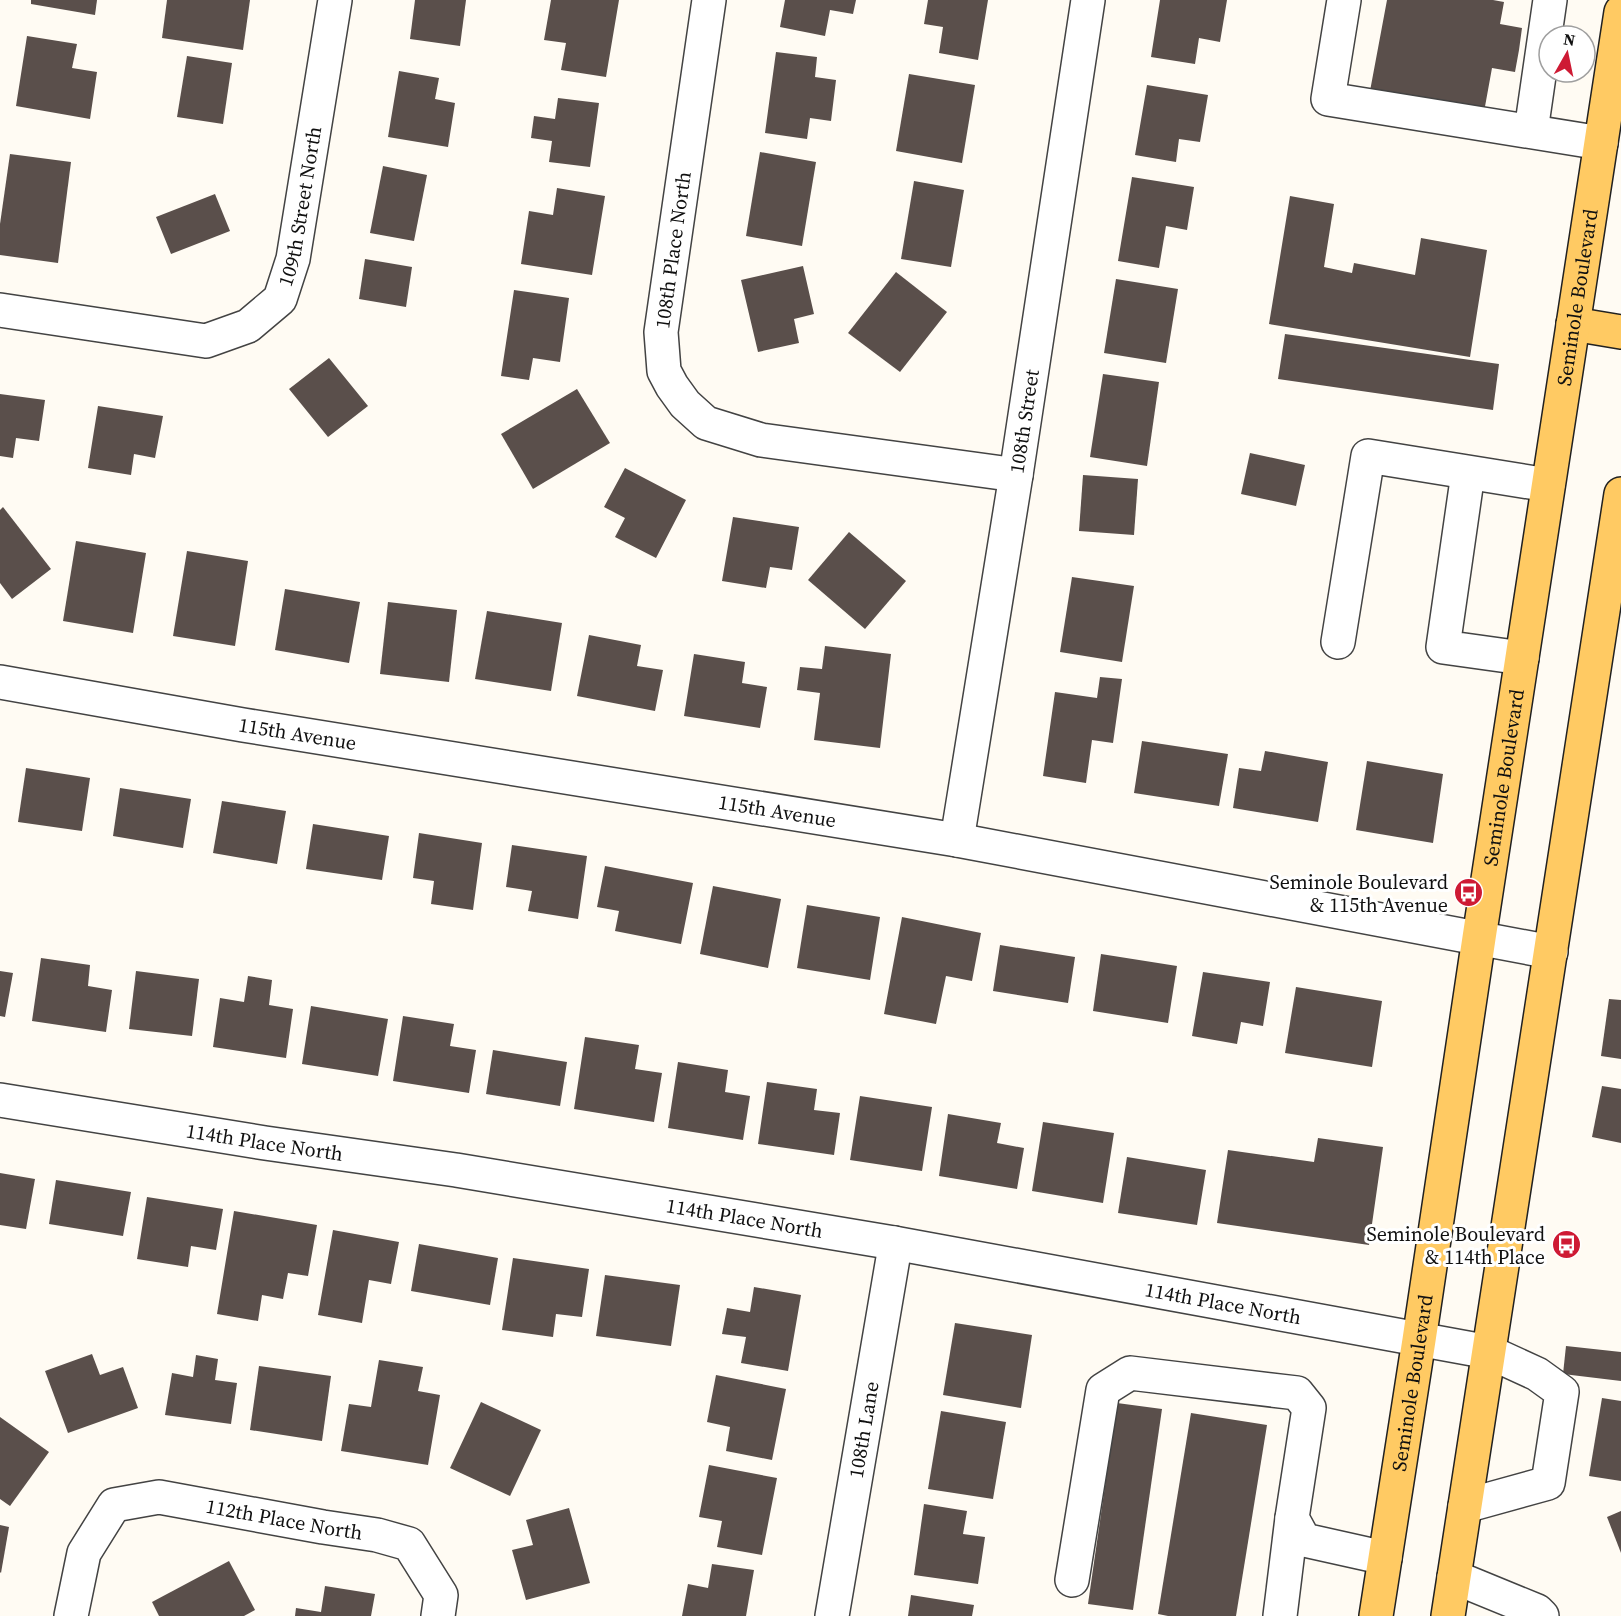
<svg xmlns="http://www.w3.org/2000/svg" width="1621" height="1616" font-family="'Source Serif 4',serif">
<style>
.building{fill:#5a4f4b}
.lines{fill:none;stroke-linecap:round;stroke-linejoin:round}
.minor-casing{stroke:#434343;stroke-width:36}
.major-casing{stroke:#212121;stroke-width:36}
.minor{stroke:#fff;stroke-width:33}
.major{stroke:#ffca63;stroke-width:33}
.labels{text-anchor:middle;stroke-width:6;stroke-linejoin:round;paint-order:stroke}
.street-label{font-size:20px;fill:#101010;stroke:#fff}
.poi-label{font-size:20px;fill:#101010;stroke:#fff;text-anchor:end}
</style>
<rect width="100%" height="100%" fill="#fffbf3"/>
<g class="building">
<polygon points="31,0 97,0 95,15 31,4"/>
<polygon points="167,0 250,0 243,50 162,38"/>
<polygon points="415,0 466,0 460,46 410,39"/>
<polygon points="551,0 619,0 606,77 561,70 566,43 544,40"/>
<polygon points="785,0 856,0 853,14 830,10 825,36 780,27"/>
<polygon points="928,0 988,0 978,60 939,53 943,27 924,24"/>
<polygon points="1160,0 1227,0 1220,42 1199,38 1195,64 1151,57"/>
<polygon points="1387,0 1493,0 1504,2 1500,24 1522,28 1519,50 1515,72 1492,68 1484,112 1370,91"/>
<polygon points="27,36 77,44 72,68 97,72 90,119 16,106"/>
<polygon points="776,52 817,57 815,77 836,80 831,121 810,118 807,139 765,133"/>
<polygon points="187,56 232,63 223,124 177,117"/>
<polygon points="399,71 439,78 435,99 455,103 448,147 388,137"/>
<polygon points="909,74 975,85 962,163 896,151"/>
<polygon points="1147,85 1208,95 1200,142 1179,139 1176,162 1135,155"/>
<polygon points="558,98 599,103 590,167 549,162 552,141 531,138 534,116 555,119"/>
<polygon points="760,152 816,162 802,246 746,236"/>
<polygon points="10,154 71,162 58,263 0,255 0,224"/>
<polygon points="383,166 427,175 414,241 370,233"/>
<polygon points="1132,177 1194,187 1187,230 1166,226 1159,268 1118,261"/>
<polygon points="914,181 964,190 951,267 901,259"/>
<polygon points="557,188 605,196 592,275 521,264 529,211 553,215"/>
<polygon points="215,194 230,231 171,254 156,217"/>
<polygon points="1290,196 1334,204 1324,267 1352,273 1354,263 1415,275 1421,238 1487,250 1470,357 1269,324"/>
<polygon points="365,259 412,267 406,307 359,299"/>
<polygon points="803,266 814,314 794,319 799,343 758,352 741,280"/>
<polygon points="896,272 947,312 900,372 848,333"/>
<polygon points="1116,279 1178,289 1166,363 1104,353"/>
<polygon points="514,290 569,298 560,362 533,358 529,380 501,376"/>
<polygon points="1285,334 1499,364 1493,410 1278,379"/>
<polygon points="329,358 368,406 328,437 289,389"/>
<polygon points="1103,374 1159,382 1147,466 1090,457"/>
<polygon points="577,389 610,443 533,489 501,434"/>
<polygon points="0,394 45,400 39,441 16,438 13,458 0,456"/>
<polygon points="98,406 163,416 155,458 134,454 131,475 88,468"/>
<polygon points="1250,453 1305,465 1296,506 1241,494"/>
<polygon points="625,468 686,500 656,558 615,537 625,518 604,507"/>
<polygon points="1083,475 1138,479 1134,535 1079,531"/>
<polygon points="3,507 51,569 12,599 0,583 0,510"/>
<polygon points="733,517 799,527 792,570 770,567 766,588 722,581"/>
<polygon points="849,532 906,581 865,629 808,580"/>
<polygon points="76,541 146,553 133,633 63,621"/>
<polygon points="187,551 248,561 235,646 173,636"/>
<polygon points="1072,577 1134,586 1122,662 1060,652"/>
<polygon points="285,589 360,602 349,663 275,650"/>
<polygon points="388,602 457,610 449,682 380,674"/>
<polygon points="487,611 562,623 551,691 475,679"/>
<polygon points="589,635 641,645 637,666 663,670 655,711 577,696"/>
<polygon points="825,646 891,654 880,748 814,740 820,693 797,690 800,667 822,669"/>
<polygon points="694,654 745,662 742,683 767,687 760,728 684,716"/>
<polygon points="1100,677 1122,679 1113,743 1092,740 1086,783 1043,776 1055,692 1097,698"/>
<polygon points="1142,741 1228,754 1219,806 1134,793"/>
<polygon points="1265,751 1328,762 1318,822 1233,808 1239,768 1261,771"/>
<polygon points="1367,761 1443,774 1433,843 1356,830"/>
<polygon points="26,768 90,778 82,831 18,822"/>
<polygon points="120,788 191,799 183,848 113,836"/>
<polygon points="222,801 286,811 277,864 213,853"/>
<polygon points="313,824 389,836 382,880 306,869"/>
<polygon points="419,833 482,843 473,910 431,904 434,881 413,878"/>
<polygon points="512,845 587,856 578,919 528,911 532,891 506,887"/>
<polygon points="605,866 693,883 681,944 615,931 619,911 597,907"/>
<polygon points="713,886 781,899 768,968 700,954"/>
<polygon points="807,905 880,917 870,980 797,968"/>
<polygon points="902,917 981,933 972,981 946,976 936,1024 884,1014"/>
<polygon points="1000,945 1075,957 1068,1003 993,991"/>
<polygon points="1101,954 1177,966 1168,1023 1093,1011"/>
<polygon points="41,958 90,965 88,986 112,990 106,1032 32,1021"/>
<polygon points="0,971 13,973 5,1017 0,1016"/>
<polygon points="136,971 199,979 192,1036 129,1029"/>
<polygon points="1203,972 1270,982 1263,1026 1241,1022 1237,1044 1192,1036"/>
<polygon points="248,976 272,980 269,1005 293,1009 286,1058 213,1047 220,998 244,1002"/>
<polygon points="1296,987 1382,1001 1372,1067 1285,1053"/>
<polygon points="1609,999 1621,1000 1621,1059 1601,1056"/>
<polygon points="311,1006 388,1019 378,1076 302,1064"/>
<polygon points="403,1016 454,1024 450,1046 476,1050 469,1093 393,1081"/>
<polygon points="585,1037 639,1045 635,1069 662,1073 654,1122 574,1109"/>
<polygon points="493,1050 567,1062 560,1106 486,1094"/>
<polygon points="678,1062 728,1070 725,1092 750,1096 743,1140 668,1128"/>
<polygon points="767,1082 817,1089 814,1110 840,1113 834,1155 758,1144"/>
<polygon points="1602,1086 1621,1089 1621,1143 1592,1137"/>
<polygon points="860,1096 932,1107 922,1171 850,1160"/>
<polygon points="948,1114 1001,1123 997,1143 1024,1148 1017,1189 939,1176"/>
<polygon points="1043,1122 1114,1133 1103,1203 1032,1191"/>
<polygon points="1318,1138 1383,1147 1369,1245 1217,1223 1228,1150 1314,1162"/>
<polygon points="1127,1157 1206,1170 1197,1225 1118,1213"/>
<polygon points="0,1173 35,1179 26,1229 0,1225"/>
<polygon points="56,1180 131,1192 123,1236 49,1224"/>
<polygon points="147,1197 223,1209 216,1250 191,1246 188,1267 137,1259"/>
<polygon points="234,1211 317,1225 308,1276 288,1273 283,1299 262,1295 258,1321 217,1314"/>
<polygon points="333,1230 399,1242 391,1284 369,1280 362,1323 318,1315"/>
<polygon points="419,1244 498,1258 490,1305 411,1291"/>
<polygon points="513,1258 589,1269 582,1317 556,1314 553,1337 502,1330"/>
<polygon points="605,1275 680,1285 671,1346 596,1336"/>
<polygon points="754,1287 801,1295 788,1371 741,1363 746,1337 722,1334 727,1308 750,1312"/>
<polygon points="955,1323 1032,1335 1021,1408 943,1395"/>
<polygon points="1566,1346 1621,1352 1621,1381 1563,1374"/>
<polygon points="92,1354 100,1375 123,1367 138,1408 68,1433 45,1371"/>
<polygon points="196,1355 218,1359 215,1380 237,1383 231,1424 165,1415 172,1373 193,1377"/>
<polygon points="379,1360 423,1367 418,1391 440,1395 428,1465 341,1451 349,1404 371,1407"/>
<polygon points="259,1366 331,1376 322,1441 250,1430"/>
<polygon points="716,1375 786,1389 772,1460 726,1451 730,1427 707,1422"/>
<polygon points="1602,1398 1621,1401 1621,1481 1589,1476"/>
<polygon points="481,1402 541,1430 510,1496 450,1468"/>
<polygon points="1117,1403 1162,1409 1133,1610 1088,1604"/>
<polygon points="941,1411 1006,1422 993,1499 928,1489"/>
<polygon points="1191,1413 1267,1425 1236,1616 1168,1616 1158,1614"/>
<polygon points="0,1417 49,1452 10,1506 0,1499"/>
<polygon points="709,1465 777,1478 762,1555 717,1547 722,1521 699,1517"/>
<polygon points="924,1504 967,1511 963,1534 985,1537 978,1584 914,1575"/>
<polygon points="569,1508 590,1583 526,1600 512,1550 533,1545 526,1520"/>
<polygon points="1621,1511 1621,1553 1607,1517"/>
<polygon points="0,1525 9,1527 1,1573 0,1572"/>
<polygon points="229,1561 255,1610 244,1616 159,1616 152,1602"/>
<polygon points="712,1564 754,1570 746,1616 682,1616 688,1584 708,1588"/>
<polygon points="325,1586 375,1594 371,1616 295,1616 296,1608 321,1612"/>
<polygon points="911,1595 974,1605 972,1616 908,1616"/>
</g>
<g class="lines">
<defs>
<g id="minor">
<polyline points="709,0 661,332 664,371 672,386 685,404 706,423 761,440 1016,475"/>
<polyline points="1344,0 1328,99 1601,143"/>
<polyline points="1531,131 1550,0"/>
<path id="s1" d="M 0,310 L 206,341 L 248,326 L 280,299 L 293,259 L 335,0"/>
<polyline points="1468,473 1443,647 1522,658"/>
<polyline points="1338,642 1368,456 1548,485"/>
<path id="s2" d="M 0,682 L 243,725 L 957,840 L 1551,952"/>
<path id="s3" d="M 957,840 L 1016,475 L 1088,0"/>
<path id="s4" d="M 0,1100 L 265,1143 L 456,1170 L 894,1243 L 1489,1352 L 1537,1374 L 1562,1392 L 1548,1483 L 1465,1506"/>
<polyline points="1454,1577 1537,1611 1542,1616"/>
<polyline points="1072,1580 1103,1390 1130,1373 1297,1393 1309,1408 1292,1518 1304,1540 1385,1558"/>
<path id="s5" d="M 71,1616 L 84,1553 L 114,1505 L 159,1497 L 323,1527 L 377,1535 L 409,1544 L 441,1595 L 438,1616"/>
<path id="s6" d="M 832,1616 L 893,1258 L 894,1243"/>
<polyline points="1280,1616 1292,1518"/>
</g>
<g id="major">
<polyline points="1573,324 1621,332"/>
<path id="s7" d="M 1376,1616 L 1419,1340 L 1479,938 L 1621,12"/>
<polyline points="1448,1616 1621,494"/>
</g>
</defs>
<use href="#minor" class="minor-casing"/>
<use href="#major" class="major-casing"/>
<use href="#minor" class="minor"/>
<use href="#major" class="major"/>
</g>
<defs>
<symbol id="bus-disc" viewBox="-11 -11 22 22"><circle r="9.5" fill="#ce1a34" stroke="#fff"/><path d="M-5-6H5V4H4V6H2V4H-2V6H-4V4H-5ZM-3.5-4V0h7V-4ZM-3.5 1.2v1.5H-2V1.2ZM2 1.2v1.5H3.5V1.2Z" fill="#fff"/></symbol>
</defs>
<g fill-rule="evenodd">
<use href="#bus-disc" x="1452" y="876" width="33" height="33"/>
<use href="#bus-disc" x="1550" y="1228" width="33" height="33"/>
</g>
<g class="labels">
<g class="street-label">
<text dy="7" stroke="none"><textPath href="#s1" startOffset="390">109th Street North</textPath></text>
<text transform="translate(673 250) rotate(-82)" y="7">108th Place North</text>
<text dy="7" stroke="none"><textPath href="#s7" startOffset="1334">Seminole Boulevard</textPath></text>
<text dy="7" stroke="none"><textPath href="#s3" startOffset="424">108th Street</textPath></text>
<text dy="7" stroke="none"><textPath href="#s2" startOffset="302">115th Avenue</textPath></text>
<text dy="7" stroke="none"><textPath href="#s7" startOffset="848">Seminole Boulevard</textPath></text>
<text dy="7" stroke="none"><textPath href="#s2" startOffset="788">115th Avenue</textPath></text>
<text dy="7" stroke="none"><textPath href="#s4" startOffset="268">114th Place North</textPath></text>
<text dy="7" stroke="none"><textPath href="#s4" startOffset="754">114th Place North</textPath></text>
<text dy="7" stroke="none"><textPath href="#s4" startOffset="1240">114th Place North</textPath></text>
<text dy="7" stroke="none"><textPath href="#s7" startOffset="236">Seminole Boulevard</textPath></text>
<text dy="7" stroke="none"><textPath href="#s6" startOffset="189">108th Lane</textPath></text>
<text dy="7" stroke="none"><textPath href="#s5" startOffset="294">112th Place North</textPath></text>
</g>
<g class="poi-label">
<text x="1448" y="889">Seminole Boulevard<tspan x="1448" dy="23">&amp; 115th Avenue</tspan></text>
<text x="1545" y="1241">Seminole Boulevard<tspan x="1545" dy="23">&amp; 114th Place</tspan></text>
</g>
</g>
<g transform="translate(1567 54) rotate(9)"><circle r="28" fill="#ffffff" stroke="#9f9f9f" stroke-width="1.5"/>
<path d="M0-4.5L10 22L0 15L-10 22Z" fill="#ce1a34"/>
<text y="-9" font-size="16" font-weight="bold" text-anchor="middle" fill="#101010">N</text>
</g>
</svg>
